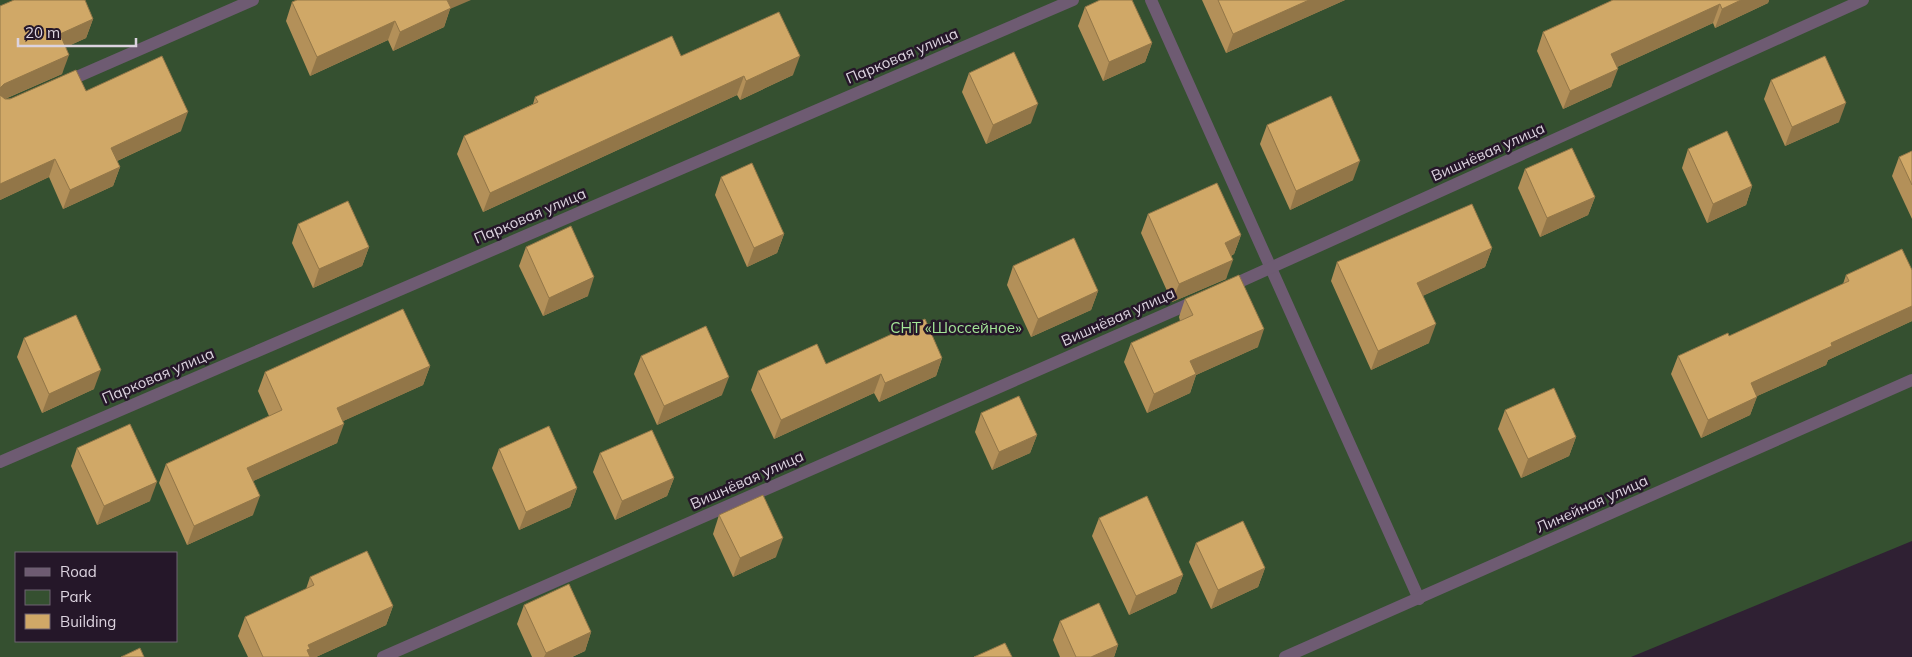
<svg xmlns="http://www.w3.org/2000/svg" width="1912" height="657" font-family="Mulish,sans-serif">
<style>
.green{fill:#355030;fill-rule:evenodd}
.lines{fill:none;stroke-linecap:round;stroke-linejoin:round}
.minor{stroke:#6e5b72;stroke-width:12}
.wall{fill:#b39059}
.shaded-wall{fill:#927648}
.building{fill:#d0a867;stroke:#927648}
.labels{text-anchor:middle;stroke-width:5;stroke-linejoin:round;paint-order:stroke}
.street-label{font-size:15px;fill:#dcd3df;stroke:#251729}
.park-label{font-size:15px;fill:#a3e697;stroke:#251729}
</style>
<rect width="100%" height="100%" fill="#2f2033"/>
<path class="green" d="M 0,0 L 1912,0 L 1912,541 L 1631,657 L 0,657 ZM 16,553 L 176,553 L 176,641 L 16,641 Z"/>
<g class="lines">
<g class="minor">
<polyline points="1151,0 1419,599"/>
<polyline points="63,83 253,0"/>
<polyline points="1228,287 1863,0"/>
<polyline points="0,462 1073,0"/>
<polyline points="383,657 1198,300"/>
<polyline points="1285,657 1912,380"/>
</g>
</g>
<g class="wall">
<polygon points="1202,0 1345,0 1226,53"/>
<polygon points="1613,0 1769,0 1768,3 1715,28 1713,23 1617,67 1611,87 1563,109 1537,51 1543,32"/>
<polygon points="292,2 450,9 444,27 393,51 388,40 310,76 286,21"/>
<polygon points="0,6 93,19 86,38 66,47 62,74 5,99 86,91 181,131 117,161 120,167 113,186 63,209 49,177 0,200"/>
<polygon points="1085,7 1152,43 1145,62 1103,81 1078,26"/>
<polygon points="681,56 793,75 740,100 737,95 483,212 457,154 464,136 533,104 535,97"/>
<polygon points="969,73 1031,123 986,144 962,92"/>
<polygon points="1771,80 1839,122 1785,146 1764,99"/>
<polygon points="1267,125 1353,180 1290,210 1260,144"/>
<polygon points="1688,149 1752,186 1746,205 1707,223 1682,168"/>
<polygon points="1912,151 1912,219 1892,176 1899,157"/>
<polygon points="1525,169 1595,197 1588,215 1540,237 1518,188"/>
<polygon points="721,177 784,234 777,253 747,267 715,195"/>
<polygon points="1148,214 1241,235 1234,254 1231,256 1226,279 1172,302 1141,233"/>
<polygon points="298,224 369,247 362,266 313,288 292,243"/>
<polygon points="526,247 588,296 543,316 519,266"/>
<polygon points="1492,248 1485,267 1422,296 1429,343 1371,370 1331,281 1337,262"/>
<polygon points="1013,266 1098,291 1091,310 1031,337 1007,285"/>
<polygon points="1912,270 1912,321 1828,360 1826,365 1757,396 1750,415 1701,438 1671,374 1678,356 1729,336 1843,284 1846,275"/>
<polygon points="1185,299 1258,347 1196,375 1190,393 1147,413 1124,362 1131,343 1180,321 1179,317"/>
<polygon points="24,338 94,389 42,413 17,357"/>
<polygon points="641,356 722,395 657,425 634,374"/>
<polygon points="942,358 936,376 879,402 874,393 774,439 751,390 758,371 826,364"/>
<polygon points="430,366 423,385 343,421 337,443 253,481 253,515 187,545 159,483 166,464 269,416 258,391 265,372"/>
<polygon points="1505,410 1576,437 1569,456 1521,478 1498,429"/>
<polygon points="981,413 1037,435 1030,453 992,470 975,432"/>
<polygon points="77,448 150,501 97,525 71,466"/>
<polygon points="499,449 577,488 570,507 519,530 492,468"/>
<polygon points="600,453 674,478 667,496 615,520 593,472"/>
<polygon points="719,515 776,557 733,577 713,534"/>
<polygon points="1099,518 1183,575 1176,593 1129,615 1092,536"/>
<polygon points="1196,543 1265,568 1258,587 1211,609 1189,562"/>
<polygon points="310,577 393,606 386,625 316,657 248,657 238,636 245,617 306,589"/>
<polygon points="524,605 591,632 585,651 572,657 532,657 517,624"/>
<polygon points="1060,621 1118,645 1114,657 1060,657 1053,640"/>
</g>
<g class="shaded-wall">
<polygon points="443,0 471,0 450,9 444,27 393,51 400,32"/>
<polygon points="1309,0 1345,0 1226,53 1233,34"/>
<polygon points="1741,0 1769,0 1768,3 1715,28 1722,9"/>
<polygon points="1720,4 1713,23 1604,73 1611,54"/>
<polygon points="93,19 86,38 53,53 60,34"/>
<polygon points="395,21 388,40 310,76 317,57"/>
<polygon points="1152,43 1145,62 1103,81 1109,62"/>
<polygon points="69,55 62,74 0,101 0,88 4,84"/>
<polygon points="800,56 793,75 740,100 746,81"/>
<polygon points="1618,69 1611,87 1563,109 1570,91"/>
<polygon points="744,76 737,95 483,212 490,193"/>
<polygon points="1846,103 1839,122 1785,146 1792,127"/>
<polygon points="1038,104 1031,123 986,144 993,125"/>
<polygon points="188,112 181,131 104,167 111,148"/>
<polygon points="55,159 49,177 0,200 0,184"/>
<polygon points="1360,161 1353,180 1290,210 1296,191"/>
<polygon points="120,167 113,186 63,209 70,190"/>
<polygon points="1752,186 1746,205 1707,223 1713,204"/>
<polygon points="1595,197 1588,215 1540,237 1547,218"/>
<polygon points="784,234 777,253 747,267 754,248"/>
<polygon points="1241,235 1234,254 1218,261 1225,243"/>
<polygon points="369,247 362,266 313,288 319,269"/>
<polygon points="1492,248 1485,267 1410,302 1417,283"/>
<polygon points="1233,260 1226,279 1172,302 1179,284"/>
<polygon points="594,277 588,296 543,316 549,298"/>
<polygon points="1098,291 1091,310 1031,337 1038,319"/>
<polygon points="1912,306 1912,321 1828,360 1826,365 1744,402 1751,383 1831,343"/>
<polygon points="1436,324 1429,343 1371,370 1378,351"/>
<polygon points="1264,329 1258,347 1196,375 1190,393 1147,413 1154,394 1190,361"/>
<polygon points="942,358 936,376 879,402 885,383"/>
<polygon points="430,366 423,385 330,427 337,408"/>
<polygon points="101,370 94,389 42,413 49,394"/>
<polygon points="881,374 874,393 774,439 781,420"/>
<polygon points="729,377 722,395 657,425 664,406"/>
<polygon points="1757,397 1750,415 1701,438 1708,420"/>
<polygon points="344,424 337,443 240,487 247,468"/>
<polygon points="1037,435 1030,453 992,470 999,452"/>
<polygon points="1576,437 1569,456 1521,478 1528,459"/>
<polygon points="674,478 667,496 615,520 622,501"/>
<polygon points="157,482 150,501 97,525 104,506"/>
<polygon points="577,488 570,507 519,530 526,512"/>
<polygon points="260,496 253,515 187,545 194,526"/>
<polygon points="783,538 776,557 733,577 740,558"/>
<polygon points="1265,568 1258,587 1211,609 1218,590"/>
<polygon points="1183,575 1176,593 1129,615 1136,596"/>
<polygon points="393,606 386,625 316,657 303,657 308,645"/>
<polygon points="591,632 585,651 572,657 544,657 546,653"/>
<polygon points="1118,645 1114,657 1091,657"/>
</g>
<g class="building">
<polygon points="14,0 85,0 93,19 60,34 69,55 4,84 0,88 0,6"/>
<polygon points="297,0 447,0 451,8 400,32 395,21 317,57 292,2"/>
<polygon points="1100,0 1132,0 1152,43 1109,62 1085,7"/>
<polygon points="1218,0 1309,0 1233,34"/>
<polygon points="1613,0 1741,0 1722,9 1720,4 1611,54 1618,69 1570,91 1543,32"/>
<polygon points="779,12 800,56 746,81 744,76 490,193 464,136 538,102 535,97 672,36 681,56"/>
<polygon points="1014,52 1038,104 993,125 969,73"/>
<polygon points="162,56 188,112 111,148 120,167 70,190 55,159 0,184 0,95 5,99 10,99 76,70 86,91"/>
<polygon points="1825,56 1846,103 1792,127 1771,80"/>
<polygon points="1331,96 1360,161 1296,191 1267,125"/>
<polygon points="1727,131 1752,186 1713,204 1688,149"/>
<polygon points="1572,148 1595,197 1547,218 1525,169"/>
<polygon points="1912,151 1912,185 1899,157"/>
<polygon points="752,163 784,234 754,248 721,177"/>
<polygon points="1217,183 1241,235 1225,243 1233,260 1179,284 1148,214"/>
<polygon points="348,201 369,247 319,269 298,224"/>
<polygon points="1472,204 1492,248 1417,283 1436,324 1378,351 1337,262"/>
<polygon points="571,226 594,277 549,298 526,247"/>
<polygon points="1074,238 1098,291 1038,319 1013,266"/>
<polygon points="1902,249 1912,270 1912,306 1831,343 1832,346 1751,383 1757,397 1708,420 1678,356 1728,333 1729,336 1849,281 1846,275"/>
<polygon points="1239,275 1264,329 1190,361 1196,374 1154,394 1131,343 1193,315 1185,299"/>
<polygon points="403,309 430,366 337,408 344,424 247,468 260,496 194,526 166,464 282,410 265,372"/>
<polygon points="76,315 101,370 49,394 24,338"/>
<polygon points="925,319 942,358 885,383 881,374 781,420 758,371 817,344 826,364"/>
<polygon points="706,326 729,377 664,406 641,356"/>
<polygon points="1554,388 1576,437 1528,459 1505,410"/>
<polygon points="1019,396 1037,435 999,452 981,413"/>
<polygon points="130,424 157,482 104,506 77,448"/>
<polygon points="549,426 577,488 526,512 499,449"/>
<polygon points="652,430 674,478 622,501 600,453"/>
<polygon points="763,495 783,538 740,558 719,515"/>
<polygon points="1147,496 1183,575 1136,596 1099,518"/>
<polygon points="1243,521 1265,568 1218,590 1196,543"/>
<polygon points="367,551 393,606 308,645 310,649 307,650 310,657 263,657 245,617 314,585 310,577"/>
<polygon points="569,584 591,632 546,653 524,605"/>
<polygon points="1099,603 1118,645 1091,657 1076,657 1060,621"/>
<polygon points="1005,643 1012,657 974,657"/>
<polygon points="140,648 144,657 121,657"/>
</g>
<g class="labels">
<g class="street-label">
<text transform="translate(902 56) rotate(-23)" y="5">Парковая улица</text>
<text transform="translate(1488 152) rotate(-24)" y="5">Вишнёвая улица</text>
<text transform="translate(530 216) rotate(-23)" y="5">Парковая улица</text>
<text transform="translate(1118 317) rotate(-24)" y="5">Вишнёвая улица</text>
<text transform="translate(158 376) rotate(-23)" y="5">Парковая улица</text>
<text transform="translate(747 480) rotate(-24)" y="5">Вишнёвая улица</text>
<text transform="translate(1592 504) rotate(-24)" y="5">Линейная улица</text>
</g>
<g class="park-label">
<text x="956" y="333">СНТ «Шоссейное»</text>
</g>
</g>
<rect x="15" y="552" width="162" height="90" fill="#251729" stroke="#6e6272"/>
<rect x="25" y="568" width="25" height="8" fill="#6e5b72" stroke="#6e6272"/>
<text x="60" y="577" font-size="15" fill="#dcd3df">Road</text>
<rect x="25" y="590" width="25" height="15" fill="#355030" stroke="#6e6272"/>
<text x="60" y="602" font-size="15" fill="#dcd3df">Park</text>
<rect x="25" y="614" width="25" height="15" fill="#d0a867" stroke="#6e6272"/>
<text x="60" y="627" font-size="15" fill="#dcd3df">Building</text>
<path d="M18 38v8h118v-8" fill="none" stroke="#dcd3df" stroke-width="2.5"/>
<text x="25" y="38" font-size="15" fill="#dcd3df" stroke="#251729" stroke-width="4" paint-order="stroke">20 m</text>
</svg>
